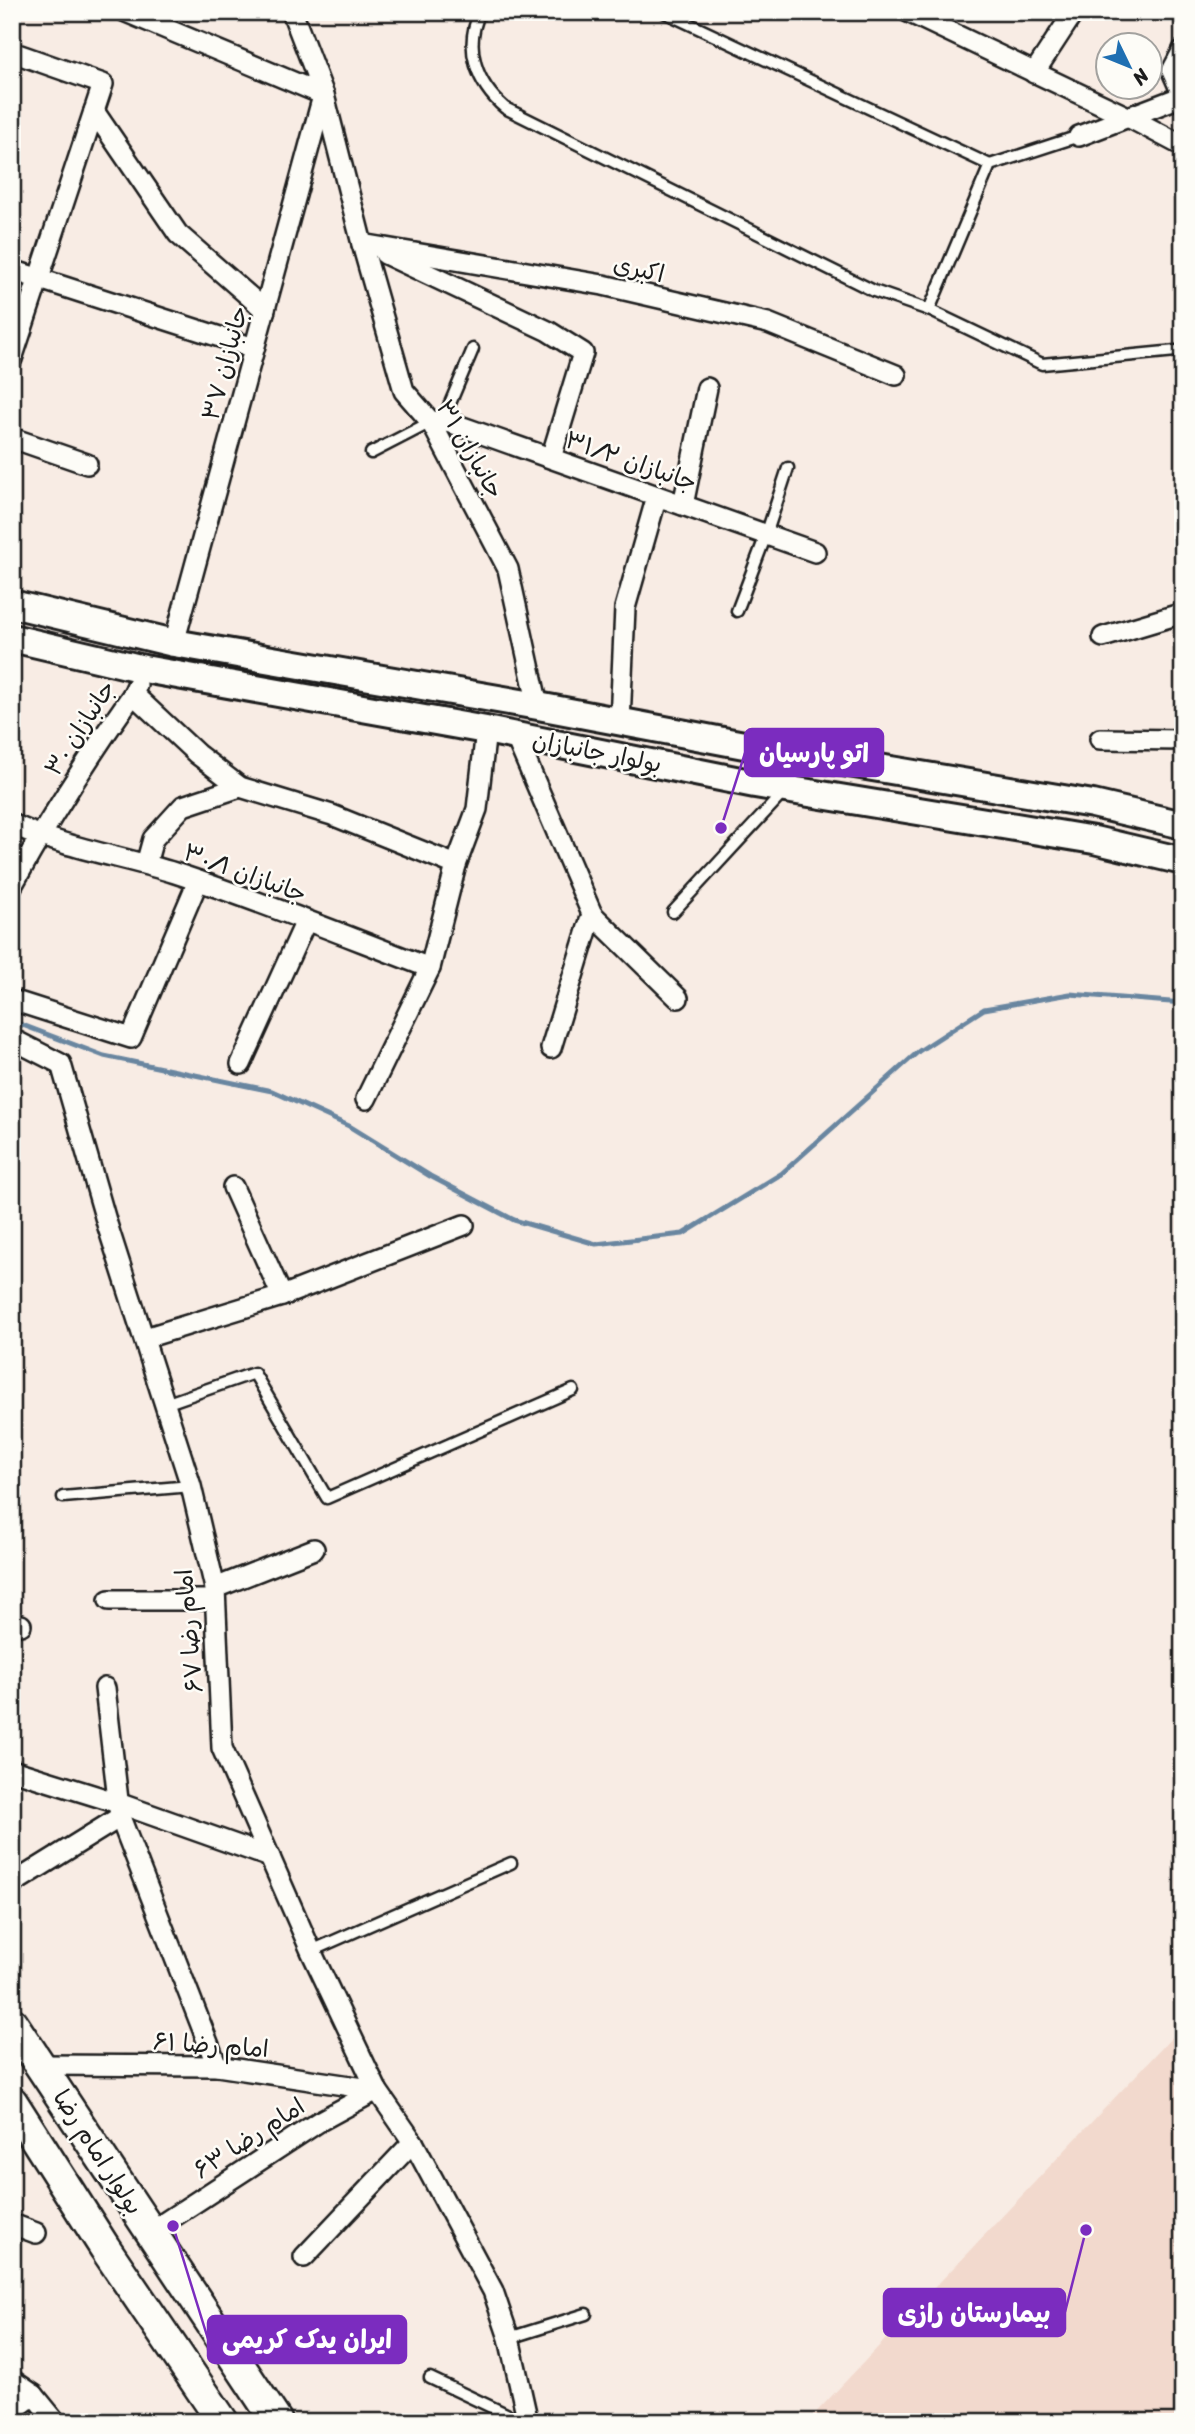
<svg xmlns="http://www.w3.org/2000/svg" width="1195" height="2434" font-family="Sriracha,'Playpen Sans Arabic',sans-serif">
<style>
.built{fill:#f2d9cd}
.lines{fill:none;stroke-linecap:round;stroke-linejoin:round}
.stream{stroke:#6986a0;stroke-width:5}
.lane-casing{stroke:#1c1c1c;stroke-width:15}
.street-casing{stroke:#1c1c1c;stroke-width:24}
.secondary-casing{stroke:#1c1c1c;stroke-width:32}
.primary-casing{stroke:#1c1c1c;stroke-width:35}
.lane{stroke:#fdfcf7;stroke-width:10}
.street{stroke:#fdfcf7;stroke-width:19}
.secondary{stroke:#fdfcf7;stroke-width:26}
.primary{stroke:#fdfcf7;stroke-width:30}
.labels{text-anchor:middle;stroke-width:5;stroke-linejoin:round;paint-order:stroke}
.street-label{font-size:24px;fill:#1c1c1c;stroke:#fdfcf7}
.leader{fill:none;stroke:#7b2cbf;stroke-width:2.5}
.callout-dot{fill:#7b2cbf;stroke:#fdfcf7;stroke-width:2.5}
.callout{fill:#7b2cbf;stroke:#7b2cbf;stroke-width:2.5}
.callout-label{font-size:26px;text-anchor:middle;font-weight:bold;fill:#fff}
</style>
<rect width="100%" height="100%" fill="#f8ece4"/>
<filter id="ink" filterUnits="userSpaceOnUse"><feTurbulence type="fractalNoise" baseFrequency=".0143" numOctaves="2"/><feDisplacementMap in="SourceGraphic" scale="14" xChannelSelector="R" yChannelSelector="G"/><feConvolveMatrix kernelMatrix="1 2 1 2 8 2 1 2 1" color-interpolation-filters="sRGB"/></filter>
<g filter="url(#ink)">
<polygon class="built" points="1178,2031 1183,2038 1183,2422 807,2422"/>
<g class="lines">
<polyline class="stream" points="12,1021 104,1056 272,1091 349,1126 430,1176 514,1220 596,1244 683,1234 781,1174 919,1051 984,1009 1070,994 1183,1003"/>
<defs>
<g id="lane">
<path d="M 480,12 C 463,48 477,84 505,108 L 874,291 L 929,310 L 1042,364 L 1176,351"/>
<polyline points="664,12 990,165"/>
<polyline points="929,310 990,165 1079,136"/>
<polyline points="443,420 473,349"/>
<polyline points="371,453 431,422"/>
<polyline points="737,611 766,535 788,468"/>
<polyline points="673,912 784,792"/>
<polyline points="165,1404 254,1373 327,1498 573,1390"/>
<polyline points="63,1497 191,1486"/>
<polyline points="311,1951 511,1863"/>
<polyline points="509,2338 586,2314"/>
<polyline points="430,2378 523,2422"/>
</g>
<g id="street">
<polyline points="126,12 324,95"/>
<polyline points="292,12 324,95 362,244 404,391 431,422 508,569 538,706"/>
<polyline points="908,12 1128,117 1183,146"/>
<polyline points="1183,50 1172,71 1183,96"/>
<polyline points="12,52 103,84 12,359"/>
<polyline points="1034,73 1074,12"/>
<polyline points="94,111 178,234 265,310"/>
<polyline points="1079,136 1183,96"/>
<polyline points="362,244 603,285 768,323 896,375"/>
<polyline points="385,254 548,331 583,353 551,458"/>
<polyline points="12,270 254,348"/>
<polyline points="431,422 443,420 815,552"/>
<polyline points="12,438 87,464"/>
<polyline points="683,505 707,388"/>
<polyline points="1103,637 1183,613"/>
<polyline points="174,643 323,96"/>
<polyline points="133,694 197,754 240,787 332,815 456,865"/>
<polyline points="620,722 625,608 657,496"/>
<polyline points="515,735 592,914 678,998"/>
<polyline points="1100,739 1183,740"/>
<path d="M 12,824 C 64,848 121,856 175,873 C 261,901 346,936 430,968"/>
<polyline points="146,864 153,839 183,806 240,787"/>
<path d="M 12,886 C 49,819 89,756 133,694 L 137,685"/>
<polyline points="12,1000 131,1038 198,881"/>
<polyline points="12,1039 61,1064 107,1224 191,1486 215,1588 222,1748 311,1951 377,2090 413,2142 493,2291 509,2338 528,2422"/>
<polyline points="551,1048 592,914"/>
<polyline points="241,1064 306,921"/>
<polyline points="366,1099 430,968 456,865 477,809 486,730"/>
<polyline points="233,1187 282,1296"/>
<polyline points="145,1338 282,1296 464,1225"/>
<polyline points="215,1588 314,1549"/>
<polyline points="109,1600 215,1600"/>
<polyline points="12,1624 21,1625"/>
<polyline points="105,1688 120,1817 217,2066"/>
<polyline points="12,1770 118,1803 270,1857"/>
<polyline points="12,1884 120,1817"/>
<polyline points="40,2065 217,2066 377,2090"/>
<polyline points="12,2224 36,2233"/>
<polyline points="150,2232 320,2121 377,2090"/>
<polyline points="304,2257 413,2142"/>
<polyline points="12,2380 34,2395 56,2422"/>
<polyline points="12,2411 34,2395"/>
</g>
<g id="secondary">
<polyline points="12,604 174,643 538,706 760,748 1093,804 1183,825"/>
<polyline points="12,638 144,669 486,730 755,784 1094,840 1183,861"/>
</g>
<g id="primary">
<polyline points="12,2023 277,2422"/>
<polyline points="12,2102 105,2248 223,2422"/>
</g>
</defs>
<use href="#lane" class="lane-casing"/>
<use href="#street" class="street-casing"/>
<use href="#secondary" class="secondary-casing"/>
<use href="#primary" class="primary-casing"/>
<use href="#lane" class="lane"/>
<use href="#street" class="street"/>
<use href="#secondary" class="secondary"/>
<use href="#primary" class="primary"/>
</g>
</g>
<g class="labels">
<g class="street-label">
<text transform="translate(639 269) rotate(13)" y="8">اکبری</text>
<text transform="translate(225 363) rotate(-75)" y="8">جانبازان ۳۷</text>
<text transform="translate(470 449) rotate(60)" y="8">جانبازان ۳۱</text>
<text transform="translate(631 461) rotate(19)" y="8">جانبازان ۳۱/۲</text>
<text transform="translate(80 728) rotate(-57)" y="8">جانبازان ۳۰</text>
<text transform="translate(597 752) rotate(11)" y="8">بولوار جانبازان</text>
<text transform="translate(245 873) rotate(20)" y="8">جانبازان ۳۰/۱</text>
<text transform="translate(189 1631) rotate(-95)" y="8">امام رضا ۶۷</text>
<text transform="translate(211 2045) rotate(4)" y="8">امام رضا ۶۱</text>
<text transform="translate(249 2138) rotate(-33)" y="8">امام رضا ۶۳</text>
<text transform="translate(98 2152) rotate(57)" y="8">بولوار امام رضا</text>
</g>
</g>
<path class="leader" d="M721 828L745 753M1086 2230L1065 2312M173 2226L208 2339"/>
<g class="callout-dot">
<circle cx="721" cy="828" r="7"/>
<circle cx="1086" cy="2230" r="7"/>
<circle cx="173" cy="2226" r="7"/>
</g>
<g class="callout">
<rect x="745" y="729" width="138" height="47" rx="7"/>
<rect x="884" y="2289" width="181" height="47" rx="7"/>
<rect x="208" y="2316" width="198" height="47" rx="7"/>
</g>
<g class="callout-label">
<text x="814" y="762">اتو پارسیان</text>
<text x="974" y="2322">بیمارستان رازی</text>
<text x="307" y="2348">ایران یدک کریمی</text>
</g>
<rect width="1195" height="2434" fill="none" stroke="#fdfcf7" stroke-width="42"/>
<rect x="21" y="21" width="1153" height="2392" fill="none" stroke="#1c1c1c" stroke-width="2.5" filter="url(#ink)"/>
<g transform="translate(1129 66) rotate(133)"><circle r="33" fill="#fdfcf7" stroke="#a3a29f" stroke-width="2"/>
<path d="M0-5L12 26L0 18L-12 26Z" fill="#1f6fb2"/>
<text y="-10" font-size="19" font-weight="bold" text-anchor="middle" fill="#1c1c1c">N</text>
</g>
</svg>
